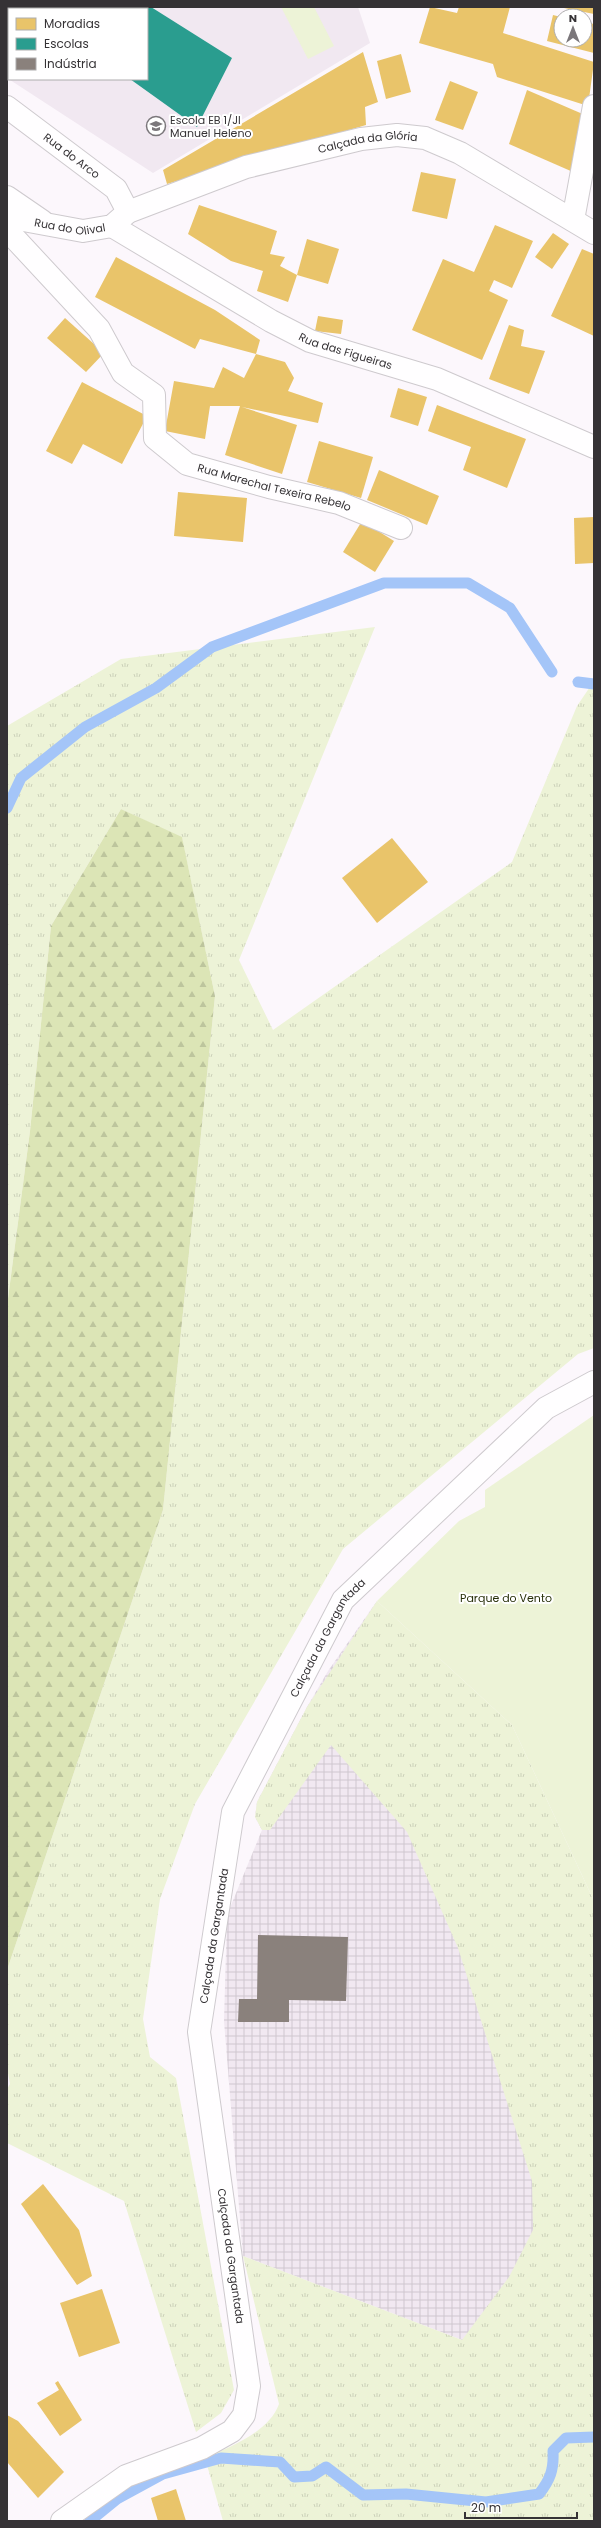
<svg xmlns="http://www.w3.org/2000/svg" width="601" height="2528" font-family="Poppins,sans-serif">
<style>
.built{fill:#f1e8f1;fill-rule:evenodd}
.industrial{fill:url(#industrial-grid)}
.grass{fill:url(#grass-tufts)}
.forest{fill:url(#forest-firs)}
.green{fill:#edf3d7}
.homes{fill:#e9c46a}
.schools{fill:#2a9d8f}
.industry{fill:#8a817c}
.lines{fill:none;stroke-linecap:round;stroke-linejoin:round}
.stream{stroke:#a4c5f8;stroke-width:11}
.minor-casing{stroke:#cecace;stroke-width:24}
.minor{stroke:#fffeff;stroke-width:22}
.labels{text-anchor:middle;stroke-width:4;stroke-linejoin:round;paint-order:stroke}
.poi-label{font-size:11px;fill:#353235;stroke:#fff;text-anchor:start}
.street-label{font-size:11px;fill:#353235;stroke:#fff}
.park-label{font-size:11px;fill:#28300a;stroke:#fff}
</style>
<defs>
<pattern id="industrial-grid" width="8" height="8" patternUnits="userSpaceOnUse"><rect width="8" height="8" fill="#f1e8f1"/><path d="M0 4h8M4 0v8" fill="none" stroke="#cfc7cf"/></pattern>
<pattern id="grass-tufts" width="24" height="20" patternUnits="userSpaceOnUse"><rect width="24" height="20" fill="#edf3d7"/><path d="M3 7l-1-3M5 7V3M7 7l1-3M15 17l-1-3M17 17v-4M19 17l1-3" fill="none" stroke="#ccd1b9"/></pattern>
<pattern id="forest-firs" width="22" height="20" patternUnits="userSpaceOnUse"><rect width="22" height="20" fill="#dce5b6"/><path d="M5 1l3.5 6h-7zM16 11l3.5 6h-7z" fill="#bdc59d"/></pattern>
</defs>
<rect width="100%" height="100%" fill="#fcf7fc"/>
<path class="built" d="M 7,7 L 358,7 L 370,43 L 153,173 L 7,78 ZM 9,9 L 147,9 L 147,79 L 9,79 Z"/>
<polygon class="industrial" points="377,1601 594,1901 594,2330 462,2340 243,2256 224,2021 227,1915 262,1830 255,1817 257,1802 307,1707 328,1671"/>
<g class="grass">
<polygon points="375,627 239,960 273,1030 512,862 577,706 594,681 594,1348 578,1354 343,1549 195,1804 160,1899 143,2019 150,2057 176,2078 234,2390 221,2413 196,2432 124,2201 7,2143 7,2089 10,2084 7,2068 7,1970 163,1510 215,996 182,838 121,809 51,926 30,1131 7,1306 7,726 121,659"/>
<path d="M 377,1601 L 512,1725 L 594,1901 L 594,2521 L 223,2521 L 205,2458 C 230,2447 269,2432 279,2404 L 243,2256 L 462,2340 L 509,2277 L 533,2230 L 532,2181 L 458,1948 L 407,1832 L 331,1745 L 270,1830 L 262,1830 L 255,1817 L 257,1802 L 307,1707 Z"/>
</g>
<polygon class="forest" points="121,809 182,837 215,996 163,1510 7,1970 7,1306 30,1131 51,926"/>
<g class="green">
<polygon points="281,7 314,7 334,46 308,59"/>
<polygon points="594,1415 594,1901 512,1725 377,1601 459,1521 485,1507 485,1490"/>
</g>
<g class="homes">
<polygon points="430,7 457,13 459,7 510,7 503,33 594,62 588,106 497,77 493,64 419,43"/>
<polygon points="564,7 594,7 594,14 564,8"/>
<polygon points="553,15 561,17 561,40 585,40 585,22 594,24 594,53 547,41"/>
<polygon points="363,52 378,102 365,107 366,125 167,184 163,170"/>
<polygon points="401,54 411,92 386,99 377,61"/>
<polygon points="450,81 478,92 463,130 435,120"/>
<polygon points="527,90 585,115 573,172 509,144"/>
<polygon points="421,172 456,179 447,219 412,211"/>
<polygon points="199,205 277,231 270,254 285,257 280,266 297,275 288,302 257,291 263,271 231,261 188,234"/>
<polygon points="495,225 533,241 512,288 494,280 489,291 508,300 482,360 412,330 443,259 474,272"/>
<polygon points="553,233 569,244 552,269 535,257"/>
<polygon points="307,239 339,249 328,284 297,275"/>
<polygon points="582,249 594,254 594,336 551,316"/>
<polygon points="116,257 215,310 260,340 256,354 200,339 195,349 95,297"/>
<polygon points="318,316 343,320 341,334 315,331"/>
<polygon points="65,318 104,353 86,372 47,338"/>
<polygon points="509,325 524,330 521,346 545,351 529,394 489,379"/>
<polygon points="256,354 285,362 294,378 288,391 323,403 318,423 242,407 297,425 282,474 225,455 240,406 210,406 205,439 165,431 174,381 214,388 223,367 244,378"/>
<polygon points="82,382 147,416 122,464 83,444 72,464 46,451"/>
<polygon points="398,388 427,397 418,426 390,417"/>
<polygon points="437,405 526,439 507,488 463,470 471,447 428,431"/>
<polygon points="319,441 373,457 361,498 307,482"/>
<polygon points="379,470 439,496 427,525 367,500"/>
<polygon points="178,492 247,498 243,542 174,536"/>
<polygon points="594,517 594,563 575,564 574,518"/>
<polygon points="362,521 394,541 375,572 343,552"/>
<polygon points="392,838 428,882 377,923 342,878"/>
<polygon points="43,2184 79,2230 92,2276 77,2285 21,2204"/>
<polygon points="102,2289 120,2343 79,2357 60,2303"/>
<polygon points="58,2381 82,2420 60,2436 37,2403 59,2390 55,2383"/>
<polygon points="7,2415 18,2421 64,2472 38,2498 7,2462"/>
<polygon points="176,2489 186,2521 158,2521 151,2498"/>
</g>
<polygon class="schools" points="7,7 151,7 232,58 197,127 130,79 147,79 147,9 9,9 9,32 7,30"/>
<polygon class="industry" points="258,1935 348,1937 346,2001 289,2000 289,2022 238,2022 239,1999 257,1999"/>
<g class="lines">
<g class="stream">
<polyline points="578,682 594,684"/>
<polyline points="7,808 21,778 85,727 156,688 212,647 384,583 468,583 510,608 552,672"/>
<path d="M 90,2521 L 117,2499 L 163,2474 L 221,2458 L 280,2462 L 294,2477 L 312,2476 L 326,2467 L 363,2495 L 406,2494 L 486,2502 L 539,2494 C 550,2480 554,2470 553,2451 L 566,2438 L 594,2437"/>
</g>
<defs>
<g id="minor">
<path id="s1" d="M 7,107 L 116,189 L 128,212"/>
<polyline points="7,197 42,221"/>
<path id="s2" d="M 7,217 L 83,231 L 112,226 L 128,212 L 246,167 L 361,139 L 397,135 L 425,138 L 460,153 L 594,233"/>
<polyline points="573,220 594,106"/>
<path id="s3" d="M 112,226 L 271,321 L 310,341 L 437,379 L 594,447"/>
<path id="s4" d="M 7,230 L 99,329 L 123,373 L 154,395 L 155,438 L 187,464 L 269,487 L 339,503 L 401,528"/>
<path id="s5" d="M 62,2521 L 126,2476 L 202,2448 L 232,2431 L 244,2415 L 249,2386 L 199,2032 L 233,1812 L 343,1600 L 546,1408 L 594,1382"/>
</g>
</defs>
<use href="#minor" class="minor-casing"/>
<use href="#minor" class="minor"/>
</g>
<defs>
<symbol id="school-ring" viewBox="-11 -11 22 22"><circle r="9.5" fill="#fff" stroke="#7b777b" stroke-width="1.5"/><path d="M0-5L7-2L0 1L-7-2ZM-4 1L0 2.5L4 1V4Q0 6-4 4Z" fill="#7b777b"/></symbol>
</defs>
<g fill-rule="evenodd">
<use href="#school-ring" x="145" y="115" width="22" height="22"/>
</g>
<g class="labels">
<g class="poi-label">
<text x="170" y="124">Escola EB 1/JI<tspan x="170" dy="13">Manuel Heleno</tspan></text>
</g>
<g class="street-label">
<text dy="4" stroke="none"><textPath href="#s2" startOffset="379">Calçada da Glória</textPath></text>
<text dy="4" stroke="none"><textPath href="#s1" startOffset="81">Rua do Arco</textPath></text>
<text dy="4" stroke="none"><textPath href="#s2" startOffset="64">Rua do Olival</textPath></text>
<text dy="4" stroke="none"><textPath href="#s3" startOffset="266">Rua das Figueiras</textPath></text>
<text dy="4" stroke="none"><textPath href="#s4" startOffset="398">Rua Marechal Texeira Rebelo</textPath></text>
<text dy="4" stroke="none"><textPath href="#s5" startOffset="1022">Calçada da Gargantada</textPath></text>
<text dy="4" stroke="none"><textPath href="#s5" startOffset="698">Calçada da Gargantada</textPath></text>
<text transform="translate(231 2256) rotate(82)" y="4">Calçada da Gargantada</text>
</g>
<g class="park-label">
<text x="506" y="1602">Parque do Vento</text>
</g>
</g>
<rect width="601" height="2528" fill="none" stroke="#353235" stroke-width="16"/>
<rect x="8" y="8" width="140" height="72" fill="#ffffff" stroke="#aeadae"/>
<rect x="16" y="18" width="20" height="12" fill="#e9c46a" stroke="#aeadae"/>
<text x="44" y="28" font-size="12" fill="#353235">Moradias</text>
<rect x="16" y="38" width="20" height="12" fill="#2a9d8f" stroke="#aeadae"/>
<text x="44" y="48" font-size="12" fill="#353235">Escolas</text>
<rect x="16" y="58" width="20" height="12" fill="#8a817c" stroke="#aeadae"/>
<text x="44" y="68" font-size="12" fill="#353235">Indústria</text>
<g transform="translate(573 28)"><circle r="19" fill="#ffffff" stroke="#aeadae"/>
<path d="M0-3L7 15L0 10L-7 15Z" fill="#7b777b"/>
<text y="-6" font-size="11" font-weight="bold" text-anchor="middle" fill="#353235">N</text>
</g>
<path d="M465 2512v6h112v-6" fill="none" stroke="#353235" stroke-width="2"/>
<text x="471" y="2512" font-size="12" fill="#353235" stroke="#ffffff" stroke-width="3" paint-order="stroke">20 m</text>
</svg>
